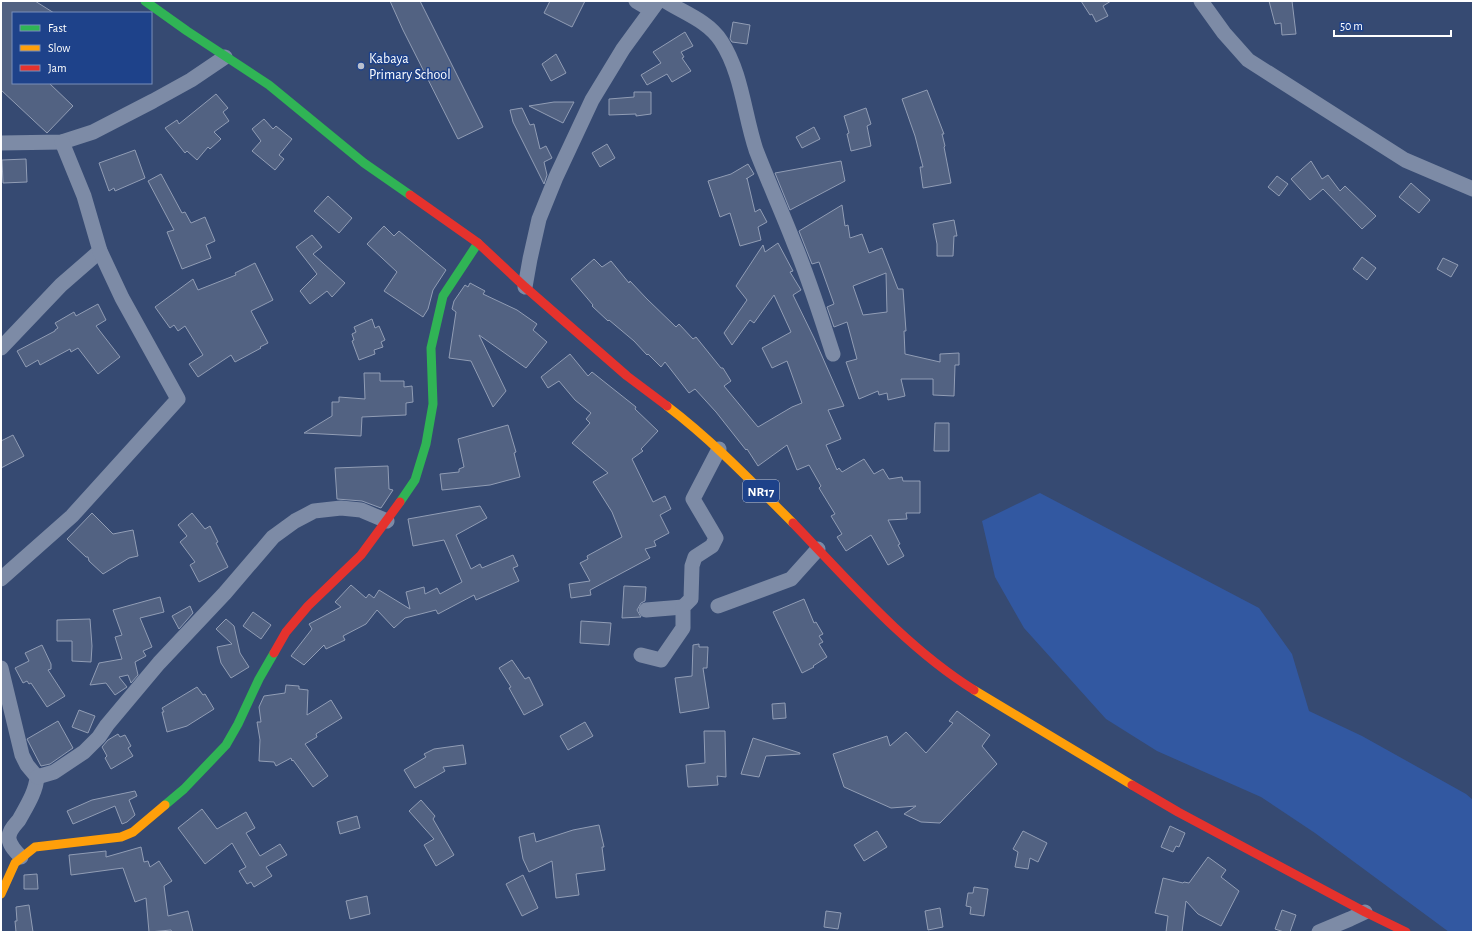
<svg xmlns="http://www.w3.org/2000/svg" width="1474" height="933" font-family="'Alegreya Sans',sans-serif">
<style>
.green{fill:#3258a1}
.building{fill:#526282;stroke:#919db5;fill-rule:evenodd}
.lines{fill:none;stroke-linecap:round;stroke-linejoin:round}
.street{stroke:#7d8ba6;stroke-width:15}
.fast{stroke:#30b455;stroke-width:9}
.slow{stroke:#ff9f0a;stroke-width:9}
.jam{stroke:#e5322d;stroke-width:9}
.poi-dot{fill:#b9c0ce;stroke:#1e428a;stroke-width:1.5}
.labels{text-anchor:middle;stroke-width:3;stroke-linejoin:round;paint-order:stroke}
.shield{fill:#1e428a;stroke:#bcc6dc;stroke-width:1}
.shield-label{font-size:13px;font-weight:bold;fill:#fff}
.poi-label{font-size:14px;fill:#fff;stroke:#1e428a;text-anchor:start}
</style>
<rect width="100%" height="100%" fill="#364a72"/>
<polygon class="green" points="1040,493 1259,608 1292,654 1309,711 1362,736 1466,794 1473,800 1473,932 1449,932 1315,833 1261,797 1157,751 1106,719 1024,628 995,577 982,521"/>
<g class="building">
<polygon points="1,1 35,1 54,13 13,13 13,83 49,83 73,106 47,133 1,90"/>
<polygon points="390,1 420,1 483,127 458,139 403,30"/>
<polygon points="550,1 585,1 572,27 544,13"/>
<polygon points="1081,1 1111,1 1103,6 1108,16 1096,22 1092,14 1090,15"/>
<polygon points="1269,1 1292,1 1296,34 1282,35 1281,23 1275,24"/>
<polygon points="733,22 750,25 747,44 732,42 730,39"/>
<polygon points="685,32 693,46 681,52 684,57 682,58 691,71 672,82 667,74 647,85 641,75 661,63 653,52"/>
<polygon points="556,54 566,73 551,81 542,64"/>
<polygon points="927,90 944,134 942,134 945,146 944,147 951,183 923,188 920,167 923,167 915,136 902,99"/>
<polygon points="634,92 651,92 651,114 636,116 636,114 609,115 609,99 634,97"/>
<polygon points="216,94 228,108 223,112 229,121 214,132 221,139 210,149 208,147 197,160 187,151 185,153 165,128 177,120 179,124"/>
<polygon points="554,102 574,102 563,123 529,106"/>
<polygon points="522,108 530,125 534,124 540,149 546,146 552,158 544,162 547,175 544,184 513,122 510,110"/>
<polygon points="866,108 871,124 867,126 871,146 851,151 847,134 849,133 844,116"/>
<polygon points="264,119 273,129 276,126 292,139 279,155 284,159 275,170 252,151 261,141 252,129"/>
<polygon points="814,127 820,139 802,148 796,137"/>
<polygon points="607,144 615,158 600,167 592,153"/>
<polygon points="135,150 145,178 115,191 114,188 109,191 99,163"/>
<polygon points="26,159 27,182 3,183 2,160"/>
<polygon points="841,161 845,181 790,210 775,173"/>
<polygon points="1311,161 1322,179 1328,175 1340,191 1345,186 1376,216 1362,229 1323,189 1310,200 1291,179"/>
<polygon points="748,164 754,174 746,179 747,178 755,212 760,209 767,222 758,227 761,240 740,246 730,213 720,217 708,181 731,174"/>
<polygon points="161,174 182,213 185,212 191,223 205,217 215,241 206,245 211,258 182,269 167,232 174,230 148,181"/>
<polygon points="1277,176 1288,184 1279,196 1268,187"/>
<polygon points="1411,183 1430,200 1419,213 1399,197"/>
<polygon points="328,196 352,218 339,233 314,211"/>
<path d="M 842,205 L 845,226 L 848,225 L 850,238 L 862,234 L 869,253 L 882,248 L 898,289 L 903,289 L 906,331 L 904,331 L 905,354 L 940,362 L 940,354 L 959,353 L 959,365 L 955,365 L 954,396 L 933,395 L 933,379 L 901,379 L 905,396 L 888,400 L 887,393 L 879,395 L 878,391 L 859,399 L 846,362 L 857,359 L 847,322 L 834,327 L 827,307 L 834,304 L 819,262 L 812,264 L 799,231 ZM 886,273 L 887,312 L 863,315 L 853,286 Z"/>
<polygon points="954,220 957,236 954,236 953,256 937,256 937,244 933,224"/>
<polygon points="384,226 394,236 399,231 446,270 433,290 428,309 423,317 384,291 397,272 367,244"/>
<polygon points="312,235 322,247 313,254 345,283 332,297 327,291 310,304 300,291 317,274 296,247"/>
<polygon points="778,243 793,271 790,272 801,290 793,295 814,338 844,406 828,410 841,439 826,445 837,470 839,468 842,472 864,459 874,474 883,469 889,479 902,477 903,481 920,481 920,513 906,513 907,519 888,520 900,544 898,545 904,556 888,565 871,535 846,551 837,537 842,534 831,516 835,514 819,488 821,486 809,465 797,470 787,445 758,466 747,449 746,450 716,412 695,389 689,393 665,362 661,367 648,354 647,355 634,341 609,320 608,321 592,306 593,305 571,279 594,259 602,267 611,261 629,283 630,281 647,299 676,327 679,324 693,339 696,337 721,368 723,368 731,381 724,386 758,427 792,407 802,403 787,361 772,368 762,348 791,332 774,295 754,323 750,320 732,345 724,333 747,300 736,286 763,245 765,252"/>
<polygon points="1362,257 1376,268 1367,280 1353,269"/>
<polygon points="1443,258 1458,265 1451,277 1437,269"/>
<polygon points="255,263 273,300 251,311 268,343 260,347 261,348 235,362 231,355 198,377 189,364 203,355 185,326 178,331 174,325 170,328 155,307 193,279 198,290 236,275 235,273"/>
<polygon points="470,283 485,291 483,294 517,310 537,324 533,330 547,342 526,368 479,335 506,391 493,407 471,361 449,358 456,312 452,309 454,301 465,285 468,287"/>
<polygon points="98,304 106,320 96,326 120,357 98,374 78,348 71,352 70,349 40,365 38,360 26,367 17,351 55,331 55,330 58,328 55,323 74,312 76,316"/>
<polygon points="372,319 375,328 379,326 385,340 381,342 383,347 374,350 375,354 359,360 352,341 354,340 352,334 356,332 354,327"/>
<polygon points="570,354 588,376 592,372 607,384 636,407 635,409 658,431 641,449 643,451 632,459 653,502 665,496 671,509 660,515 669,533 654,541 656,546 645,549 650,558 590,590 591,595 571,598 569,584 590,581 580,563 588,559 587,556 622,537 612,512 593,482 608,473 572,443 590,423 586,419 591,413 575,400 559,381 548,388 541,377"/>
<polygon points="364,373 380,373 380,381 404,381 404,387 412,386 413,402 406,403 406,415 362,417 361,436 304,433 332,416 332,402 339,402 339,397 365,399"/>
<polygon points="935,423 949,423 949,451 934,451"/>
<polygon points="508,425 516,452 514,453 520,477 490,485 442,490 440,474 459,472 459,469 464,467 458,439"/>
<polygon points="13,435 24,456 1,468 1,441"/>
<polygon points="388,466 389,489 393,490 381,508 362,501 337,499 335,468"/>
<polygon points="480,506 487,518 456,535 471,569 480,564 482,568 513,555 518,566 513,568 519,581 476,600 474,595 438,614 436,610 405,618 394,628 377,610 366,624 343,636 345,640 326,649 324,645 304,665 291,656 312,629 309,624 341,607 335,602 351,585 366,598 369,594 374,598 379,590 410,609 406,592 424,587 425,594 437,588 440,594 462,582 444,540 413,546 408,519"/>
<polygon points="92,513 113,534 133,530 138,556 129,558 103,574 89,561 88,557 86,557 67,539"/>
<polygon points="192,513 205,529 210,526 218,542 216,543 228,567 199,582 190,565 195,562 180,542 187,536 178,525"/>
<polygon points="624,586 646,587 645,601 641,603 637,610 641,617 622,618"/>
<polygon points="160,597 164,612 140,618 152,647 143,651 146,656 135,662 138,675 131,683 128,675 119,677 127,687 115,695 106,683 90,685 99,663 122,659 115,637 122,635 113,610"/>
<polygon points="804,599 814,623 816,622 823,634 819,636 823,642 819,644 827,657 813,666 814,667 802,673 773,612"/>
<polygon points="190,606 193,613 179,629 172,616"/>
<polygon points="253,612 271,625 261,639 243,626"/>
<polygon points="90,619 92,646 91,662 72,661 72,641 57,641 57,620"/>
<polygon points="226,619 234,626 240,653 249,667 231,678 221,663 217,647 232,644 216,629"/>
<polygon points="581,621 611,623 609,645 580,643"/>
<polygon points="699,644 699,647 708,647 707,668 703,668 709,708 680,713 675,678 692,676 693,645"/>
<polygon points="42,645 51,664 51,669 48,670 65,696 47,707 31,683 29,684 27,681 23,683 15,668 29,661 25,653"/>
<polygon points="512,660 525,679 529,677 543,705 524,715 509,688 511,687 499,668"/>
<polygon points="286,685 299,686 299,689 308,690 307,715 331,700 342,718 316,734 317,737 305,744 328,776 313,787 293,760 292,761 291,758 276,766 274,762 259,761 260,740 257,722 261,722 259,707 264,696 285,693"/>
<polygon points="197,687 203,695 205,694 214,709 187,726 167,732 162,712 164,712 162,708"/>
<polygon points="785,703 786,718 773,719 772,704"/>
<polygon points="79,710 95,716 88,733 72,727"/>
<polygon points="957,711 990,735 982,746 997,764 940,823 921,822 904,814 916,806 891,808 844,787 833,754 887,736 890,746 906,732 926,753 953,723 949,721"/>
<polygon points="58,721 73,748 50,764 41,766 27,739"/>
<polygon points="585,722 593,736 568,750 560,736"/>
<polygon points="704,731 725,731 726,777 717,776 718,785 688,787 686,765 705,763"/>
<polygon points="118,734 120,737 125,735 131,746 128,748 133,756 111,769 105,758 107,756 102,747 108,740"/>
<polygon points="753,738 800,753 800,754 766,756 759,777 741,774"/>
<polygon points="463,745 466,764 443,767 445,771 415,788 404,770 426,757 424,754 434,749"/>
<polygon points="135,791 137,796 129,800 135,815 127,822 122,824 115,806 73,824 67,811 92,800"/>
<polygon points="421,800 435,816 433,819 454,855 436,866 424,845 434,839 409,811"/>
<polygon points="202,809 217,829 246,812 255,828 246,833 260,856 280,844 287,855 266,867 272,876 254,887 251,882 247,884 239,871 246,867 232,843 205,864 178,828"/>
<polygon points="357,816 360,828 340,834 337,822"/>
<polygon points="599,825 604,847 602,847 605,870 576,874 579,895 556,898 552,861 529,872 523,859 519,837 534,833 536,842 573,830"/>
<polygon points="1170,826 1185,833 1179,847 1176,846 1173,852 1161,847"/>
<polygon points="877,831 887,847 864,861 854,845"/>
<polygon points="1023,831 1047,843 1038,862 1030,858 1028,869 1015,867 1018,852 1013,849"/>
<polygon points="141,847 144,862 148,861 150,867 159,861 172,881 164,886 168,916 188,911 193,932 172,932 171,930 149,932 146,898 135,902 123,868 71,875 69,855 106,851 106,857"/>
<polygon points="1208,857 1226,870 1221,877 1239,891 1221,926 1198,914 1186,901 1182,932 1166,932 1168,916 1155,913 1163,878 1183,883 1184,882 1189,883"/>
<polygon points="37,874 38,889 24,889 24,875"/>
<polygon points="523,875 538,908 522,916 506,884"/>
<polygon points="974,887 988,889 984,916 970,914 971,907 966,906 968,893 973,893"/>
<polygon points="367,896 370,914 350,919 346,901"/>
<polygon points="29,905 33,932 16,932 15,921 17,921 16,907"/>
<polygon points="940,908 943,927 928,930 925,911"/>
<polygon points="1282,910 1296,915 1290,932 1284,932 1275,929"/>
<polygon points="826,911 841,913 838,929 824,927"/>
</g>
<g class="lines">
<g class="street">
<polyline points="636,1 651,10"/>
<path d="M 665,1 C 684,13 708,21 721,41 C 742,73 744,114 756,150 C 768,181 782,212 794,243 C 809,279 821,317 833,354"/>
<polyline points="1201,1 1224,33 1248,60 1405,160 1473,189"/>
<polyline points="1,143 62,142 93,132 153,101 191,80 225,57"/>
<polyline points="525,287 530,259 539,219 556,177 592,100 623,49 658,1"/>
<polyline points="1,348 61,285 100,251"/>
<polyline points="1,579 72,516 178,399 122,298 100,251 84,196 62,142"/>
<polyline points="718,606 791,579 818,549"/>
<polyline points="646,610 683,607"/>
<polyline points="641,655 661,660 683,628 683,607 691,599 692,566 695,557 712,546 716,538 693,499 719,449"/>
<path d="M 1,668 L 22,755 L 27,765 L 37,777 C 36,792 26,807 19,820 C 15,825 8,831 9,839 C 10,846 16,852 21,857"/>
<polyline points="37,777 54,772 84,752 99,737 107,725 159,663 225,593 273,537 295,521 314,511 341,508 361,510 387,521"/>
<polyline points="1319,932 1350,919 1365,912"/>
</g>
<g class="fast">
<polyline points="145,1 187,31 269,85 364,163 410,195"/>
<polyline points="400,502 415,480 426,444 433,404 431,348 443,296 478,243"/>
<polyline points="165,805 184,789 226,745 238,724 259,679 274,653"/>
</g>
<g class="slow">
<path d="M 667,406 C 713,441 752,482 793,523"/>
<polyline points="974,690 1132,785"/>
<polyline points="1,894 15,863 35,847 121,837 133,832 165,805"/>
</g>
<g class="jam">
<polyline points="410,195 478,243 525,287 627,376 667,406"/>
<path d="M 793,523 C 849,581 905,647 974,690"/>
<polyline points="274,653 286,632 308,606 361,555 400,502"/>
<polyline points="1132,785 1178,812 1365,912 1406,932"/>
</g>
</g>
<circle class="poi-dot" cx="361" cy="66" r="4"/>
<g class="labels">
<rect class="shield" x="743" y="480" width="36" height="22" rx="3"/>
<g class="shield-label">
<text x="761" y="496">NR17</text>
</g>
<g class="poi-label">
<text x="369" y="63">Kabaya<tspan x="369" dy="16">Primary School</tspan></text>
</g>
</g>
<rect width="1474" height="933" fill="none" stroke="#ffffff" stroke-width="4"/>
<rect x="12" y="12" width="140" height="72" fill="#1e428a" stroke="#788eb9"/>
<rect x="20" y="25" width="20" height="6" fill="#30b455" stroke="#788eb9"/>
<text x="48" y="32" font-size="12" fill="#ffffff">Fast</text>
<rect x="20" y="45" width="20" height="6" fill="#ff9f0a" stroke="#788eb9"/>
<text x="48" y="52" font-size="12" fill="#ffffff">Slow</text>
<rect x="20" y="65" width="20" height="6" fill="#e5322d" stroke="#788eb9"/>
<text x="48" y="72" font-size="12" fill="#ffffff">Jam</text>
<path d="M1334 30v6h117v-6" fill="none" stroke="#ffffff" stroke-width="2"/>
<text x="1340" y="30" font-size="12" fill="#ffffff" stroke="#1e428a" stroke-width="3" paint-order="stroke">50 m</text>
</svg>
